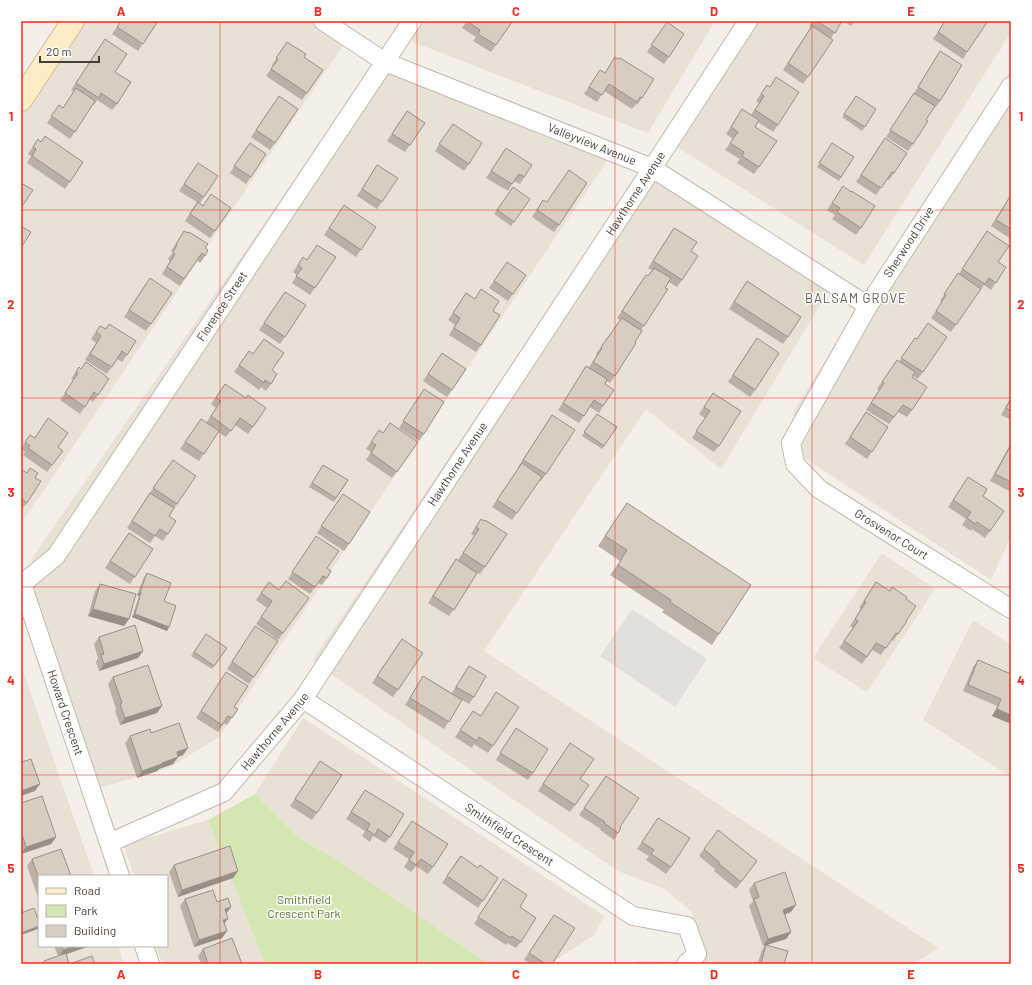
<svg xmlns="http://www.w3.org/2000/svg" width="1032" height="985" font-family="Barlow,sans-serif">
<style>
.residential{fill:#e8e1d6}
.green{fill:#d4e7b2}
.parking{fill:#e2e0dd}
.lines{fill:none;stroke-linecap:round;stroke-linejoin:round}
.minor-casing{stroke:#c2b9ae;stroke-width:20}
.secondary-casing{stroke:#d3be99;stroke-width:24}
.minor{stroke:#fff;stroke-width:18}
.secondary{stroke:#fdecc8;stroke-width:22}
.wall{fill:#bab0a6}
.shaded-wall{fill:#979087}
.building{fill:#d8cdc1;stroke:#979087}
.grid{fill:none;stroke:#f62b1d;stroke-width:1;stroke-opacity:0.55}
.labels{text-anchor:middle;stroke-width:3;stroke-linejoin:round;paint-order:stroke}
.street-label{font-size:12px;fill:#473f37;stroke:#fff}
.park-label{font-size:12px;fill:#4f782b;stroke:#fff}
.neighbourhood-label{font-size:13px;letter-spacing:1px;fill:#6a5c4e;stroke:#fff}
.neatline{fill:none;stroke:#f62b1d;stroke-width:1.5}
.grid-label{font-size:13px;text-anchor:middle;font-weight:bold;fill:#f62b1d}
</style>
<rect width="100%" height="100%" fill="#f4efe8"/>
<g class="residential">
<polygon points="77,21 315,21 346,41 21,524 21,104"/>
<polygon points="416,21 715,21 648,133 413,42 412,33"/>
<polygon points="746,21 1011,21 1011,32 864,265 669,142"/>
<polygon points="394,63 609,158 219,737 169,768 95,789 27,589 32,558 372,68"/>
<polygon points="1011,70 1011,536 991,580 800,455 790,436 794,410"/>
<polygon points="640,177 662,179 831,287 721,469 646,409 484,651 938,948 914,964 633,964 638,961 681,962 696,944 692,912 666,890 618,871 312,661 627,193"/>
<polygon points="882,553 935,589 867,692 813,658"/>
<polygon points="973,620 1011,645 1011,777 923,720"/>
<polygon points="21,665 94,876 39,876 39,946 118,946 124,964 21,964"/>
<polygon points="303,718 604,916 594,935 550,964 489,964 346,866 298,837 255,794"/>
<polygon points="208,820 265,964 162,964 156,946 167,946 167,876 134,876 124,845"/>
</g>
<polygon class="green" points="255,794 298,837 346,866 489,964 265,964 208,820"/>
<polygon class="parking" points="632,609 707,659 675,707 600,656"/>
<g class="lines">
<defs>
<g id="minor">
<path id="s1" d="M 323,21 L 385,62 L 652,168 L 868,306"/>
<path id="s2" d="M 1011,86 L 868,306 L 791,443 L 795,464 L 819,489 L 865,518 L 1011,609"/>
<path id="s3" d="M 21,583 L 22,584 L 120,876"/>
<path id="s4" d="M 22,584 L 56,556 L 412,21"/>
<path id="s5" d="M 303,699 L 633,916 L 687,926 L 697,954 L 686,964"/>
<path id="s6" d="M 109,843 L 224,792 L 303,699 L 638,190 L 748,21"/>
<polyline points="144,946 150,964"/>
</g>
<polyline id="secondary" points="21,100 73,21"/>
</defs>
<use href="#minor" class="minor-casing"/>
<use href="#secondary" class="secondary-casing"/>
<use href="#minor" class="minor"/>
<use href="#secondary" class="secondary"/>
</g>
<g class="wall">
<polygon points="121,21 158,21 138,51 112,34"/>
<polygon points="467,21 512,22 491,52 473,41 476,37 462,28"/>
<polygon points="812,21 842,21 831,38 808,77 803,84 783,70 811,27 809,26"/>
<polygon points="843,21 855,21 851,26"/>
<polygon points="945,21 967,52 963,59 933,39"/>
<polygon points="667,22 684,34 664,64 647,52"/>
<polygon points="287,42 304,57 323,70 302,100 266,76 273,66 272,65"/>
<polygon points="100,46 115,72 117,104 112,110 97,100 94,105 93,104 70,139 47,123 59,105 63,108 74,92 71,90"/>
<polygon points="940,51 940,101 935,108 934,107 926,120 913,144 908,151 886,137 913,95"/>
<polygon points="615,57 642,98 637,105 636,104 632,109 604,91 597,102 584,94 600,70 605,73"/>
<polygon points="776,77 778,125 773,132 758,122 755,127 777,141 754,174 737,163 740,159 725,150 733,139 726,134 742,109 751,115 759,103 756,101 760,95 767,85 770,87"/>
<polygon points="279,96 298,109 270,150 251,137"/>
<polygon points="856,96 876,109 862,131 842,117"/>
<polygon points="407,111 425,123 405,152 387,141"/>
<polygon points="453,124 469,164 464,171 435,151"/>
<polygon points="38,139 41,142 83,162 65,189 27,163 31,156 28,154"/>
<polygon points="250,143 266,154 246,184 230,173"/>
<polygon points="832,143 854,157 839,181 817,167"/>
<polygon points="880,145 894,173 889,180 887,179 876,195 856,182"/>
<polygon points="506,148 532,165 520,184 514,181 508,191 486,178"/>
<polygon points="198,163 218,176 200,203 203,206 231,208 210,238 185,221 197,202 179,191"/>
<polygon points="377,165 382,202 377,209 357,196"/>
<polygon points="587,183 554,232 532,217 543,200 547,202"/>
<polygon points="843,186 851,192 861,228 856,235 832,219 835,215 827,210"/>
<polygon points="513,187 530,199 511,226 494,214"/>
<polygon points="1011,194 1011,239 991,226"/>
<polygon points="344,205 376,227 356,257 324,235"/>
<polygon points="674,228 691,251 682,280 677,287 669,282 665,288 668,289 641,330 635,342 636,343 610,383 607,381 605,384 603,406 599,413 590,407 579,423 558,410 582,373 586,366 589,367 597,355 596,354 620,320 617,318 641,282 648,276 652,270 648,268"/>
<polygon points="184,231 205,248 205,256 200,263 197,260 180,286 162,274 170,261 168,259 173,252 171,251"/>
<polygon points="987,231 998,262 1006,267 991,290 984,285 980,291 979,290 951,332 931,318 942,302 940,301 958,273 959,274"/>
<polygon points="303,257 307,260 336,257 310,295 292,283 297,275 293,272"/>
<polygon points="507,262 526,275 508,301 489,288"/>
<polygon points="747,281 801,317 783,344 729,309"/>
<polygon points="145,285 172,293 146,331 124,317"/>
<polygon points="481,289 493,311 481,345 476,352 449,335 455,325 448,320 466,293 475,299"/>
<polygon points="285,292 306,305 280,344 259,330"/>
<polygon points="109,324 127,355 122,362 117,359 107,374 85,360 96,343 91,339 95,333 100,326 106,329"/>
<polygon points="947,337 918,379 913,376 912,377 912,410 907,417 898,412 889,424 866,410 879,390 877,389 892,367 899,362 915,338 917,339"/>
<polygon points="752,345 755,390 750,397 728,382"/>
<polygon points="249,351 272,370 271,384 266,391 261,387 259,390 234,372"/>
<polygon points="442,353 466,369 447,397 423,381"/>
<polygon points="79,367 81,369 106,377 109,379 93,402 90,399 80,414 60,400 74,380 71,379"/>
<polygon points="225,384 246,398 266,408 248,434 235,425 226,437 218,432 199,461 180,449 201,419 206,423 216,408 211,404"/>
<polygon points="424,389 424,434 419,441 399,428"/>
<polygon points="713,393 719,446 714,452 692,438 705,418 699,414"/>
<polygon points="1011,397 1011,420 1001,415"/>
<polygon points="866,412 888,427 867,459 845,444"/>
<polygon points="597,414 617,427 602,449 582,436"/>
<polygon points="552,415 546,474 541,481 539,480 512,520 492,507 519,467 518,467"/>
<polygon points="379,430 383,433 418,442 392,478 366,460 371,452 366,449"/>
<polygon points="1011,431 1011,436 1009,435"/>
<polygon points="30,435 35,438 58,447 63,451 47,472 23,455 25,452 21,450 21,448"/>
<polygon points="1011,443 1011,492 990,481"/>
<polygon points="173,460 177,504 169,516 176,521 163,541 155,536 150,543 127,528 145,500"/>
<polygon points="323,465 348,480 334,502 309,487"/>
<polygon points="30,468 35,478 27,503 22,509 21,509 21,469 27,473"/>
<polygon points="968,477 983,496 1004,511 985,538 972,529 971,531 962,525 966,519 948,507"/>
<polygon points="338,501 349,544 344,551 317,533"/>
<polygon points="627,503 719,634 712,645 662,612 664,610 610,575 620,561 598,546"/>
<polygon points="484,521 507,534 480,574 477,573 449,616 428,603 451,566 456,559 458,560 474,536 471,534 476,526"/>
<polygon points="129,533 153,549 130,584 105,568"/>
<polygon points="312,543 327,568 327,578 322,585 318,583 310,594 288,579"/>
<polygon points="147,573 164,601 169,627 167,631 132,617 139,596 137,595 144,577"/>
<polygon points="269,582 279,590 309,598 278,640 256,624 267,608 256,600"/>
<polygon points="876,582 889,591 892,587 906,599 906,621 907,621 893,641 891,640 881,655 872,650 862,664 839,648 853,628 850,626 861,609 859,608"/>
<polygon points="100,584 129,619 124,626 88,616 95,591"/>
<polygon points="255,626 278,641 249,684 227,669"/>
<polygon points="206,634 227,648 212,669 191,656"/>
<polygon points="99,637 143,651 138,658 99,671 96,662 98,658 94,644"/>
<polygon points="402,639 423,653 393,697 372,683"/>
<polygon points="978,660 1011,674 1009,723 992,716 997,706 963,691 973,667"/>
<polygon points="469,666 474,697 469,704 462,700 444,729 405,705 423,676 452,693 464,673"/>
<polygon points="113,677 157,713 120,725 115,711 116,709 108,684"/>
<polygon points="222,679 234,707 238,709 227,725 224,723 218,732 196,718"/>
<polygon points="519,707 488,753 474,744 472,748 455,737 473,711 481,716"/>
<polygon points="516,728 533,773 528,780 496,760"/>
<polygon points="151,733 183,755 178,757 173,764 159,769 157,771 137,778 125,743 130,736"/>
<polygon points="570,743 580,779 589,785 570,812 538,791"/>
<polygon points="315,768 342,775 312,820 290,806"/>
<polygon points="606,776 620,827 621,828 614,840 600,830 601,829 579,815"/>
<polygon points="365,790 390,837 385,843 373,836 370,842 362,836 365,831 346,819"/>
<polygon points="21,803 56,837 51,844 21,854"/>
<polygon points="658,818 671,867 666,874 646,860 649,856 637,849"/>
<polygon points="412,821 433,867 428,874 416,866 411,872 404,867 409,859 393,849"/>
<polygon points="704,849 757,861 736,889 714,871 715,869 699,856"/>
<polygon points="460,856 478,868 498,878 478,908 442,883"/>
<polygon points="32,859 39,876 39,900 27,866"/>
<polygon points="174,865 238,871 233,878 178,897 169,872"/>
<polygon points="754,883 791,912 785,914 791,932 786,939 767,945 784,964 755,964 756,962 758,963 761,952 765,945 763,946 749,906 753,901 749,890"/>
<polygon points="498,886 520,907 521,942 516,948 507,943 506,945 474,924"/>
<polygon points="185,899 217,902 226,913 224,924 227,931 222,938 194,947 180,906"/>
<polygon points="549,922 552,964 531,964 524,960"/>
<polygon points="54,946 88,946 87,947 66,954 69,964 42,964 44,961 58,956"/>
<polygon points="203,949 242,964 201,964 198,956"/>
</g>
<g class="shaded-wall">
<polygon points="140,592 141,592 139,596 137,595"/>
<polygon points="93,609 129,619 124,626 88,616"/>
<polygon points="135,614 169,627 167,631 132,617"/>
<polygon points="143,651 138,658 99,671 104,664"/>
<polygon points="162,706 157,713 120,725 125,718"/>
<polygon points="997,709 1011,715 1011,720 1009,723 992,716"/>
<polygon points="188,748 183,755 175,758 178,757 173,764 159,769 157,771 137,778 142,771 162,763 177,752"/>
<polygon points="40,784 35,791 21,796 21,791"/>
<polygon points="56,837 51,844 21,854 26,847"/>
<polygon points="238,871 233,878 178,897 182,890"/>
<polygon points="796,905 791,912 778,917 783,910"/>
<polygon points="231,907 226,914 225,909"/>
<polygon points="228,919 223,925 223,920"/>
<polygon points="39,926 38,929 21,935 21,933"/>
<polygon points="227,931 222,938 194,947 199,940"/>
<polygon points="791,932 786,939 763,946 768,939"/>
<polygon points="75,946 88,946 87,947 58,957 63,950"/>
</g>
<g class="building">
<polygon points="121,21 158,21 143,44 117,27"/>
<polygon points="467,21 511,21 512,22 496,45 478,34 480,30"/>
<polygon points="817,21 842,21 835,33"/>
<polygon points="945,21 988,21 967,52 938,32"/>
<polygon points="667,22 684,34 669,57 651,45"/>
<polygon points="812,26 833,40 808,77 788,63"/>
<polygon points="105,39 127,54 115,72 131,82 117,104 101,93 99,98 76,83"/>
<polygon points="287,42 306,54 304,57 323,70 307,93 271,69 278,59 276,58"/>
<polygon points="940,51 962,65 940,101 918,87"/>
<polygon points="615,57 618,59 620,58 654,79 642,98 640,97 637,102 609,84 602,95 589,87 600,70 605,73"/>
<polygon points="776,77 799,92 778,125 755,110 764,96 761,94 767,85 770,87"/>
<polygon points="76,88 95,101 75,132 51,116 59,105 63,108"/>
<polygon points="914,93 935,106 926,120 928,121 913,144 890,130"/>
<polygon points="279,96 298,109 275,143 256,130"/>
<polygon points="856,96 876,109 865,127 844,114"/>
<polygon points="742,109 759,120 755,127 777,141 759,167 742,156 744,152 730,143 738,132 731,127"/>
<polygon points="407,111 425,123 410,145 392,134"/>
<polygon points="453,124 482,143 469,164 439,144"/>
<polygon points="45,136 83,162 70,182 32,156 36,149 33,147 38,139 41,142"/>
<polygon points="885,138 907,153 894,173 892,172 881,188 861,175"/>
<polygon points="250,143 266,154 251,177 234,166"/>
<polygon points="832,143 854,157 841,177 819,163"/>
<polygon points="506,148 532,165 524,177 519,174 512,184 491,171"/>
<polygon points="198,163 218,176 204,197 184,184"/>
<polygon points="377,165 398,178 382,202 362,189"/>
<polygon points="569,170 587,183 559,225 537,210 543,200 547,202"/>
<polygon points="21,183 33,190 21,208"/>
<polygon points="843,186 851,192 851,191 853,192 875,206 861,228 837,212 840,208 832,203"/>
<polygon points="513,187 530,199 514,222 497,210"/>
<polygon points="211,194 231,208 215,231 190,214 198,202 203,206"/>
<polygon points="1011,195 1011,229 996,220"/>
<polygon points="344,205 376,227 361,250 329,228"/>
<polygon points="21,226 31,232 21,248"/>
<polygon points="674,228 697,242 691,251 698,256 682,280 653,261"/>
<polygon points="184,231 188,233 189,232 208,244 205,248 208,250 205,256 202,253 184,279 167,267 175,254 173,252 177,245 176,244"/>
<polygon points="987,231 1009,246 998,262 1006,267 996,283 989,278 985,284 962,269"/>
<polygon points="317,245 336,257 315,288 296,276 302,268 298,265 303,257 307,260"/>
<polygon points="507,262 526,275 513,294 494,281"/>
<polygon points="654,268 671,278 665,288 668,289 644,326 622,311 646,275 648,276"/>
<polygon points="958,273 981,289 956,325 936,311 946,295 944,294"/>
<polygon points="150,278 172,293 151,324 129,310"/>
<polygon points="747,281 801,317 788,337 734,302"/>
<polygon points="481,289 499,301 493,311 500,315 481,345 454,328 460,318 453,313 466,293 475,299"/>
<polygon points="285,292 306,305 285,337 264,323"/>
<polygon points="622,318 642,331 635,342 636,343 615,376 593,362 602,348 601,347"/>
<polygon points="928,323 947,337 923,372 901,358 915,338 917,339"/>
<polygon points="109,324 136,341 127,355 122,351 112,367 90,354 101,336 96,332 100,326 106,329"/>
<polygon points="757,338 779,353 755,390 733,375"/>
<polygon points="264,339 284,353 272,370 277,374 271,384 265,380 264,383 239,365 249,351 253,354"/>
<polygon points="442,353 466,369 452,390 428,374"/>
<polygon points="897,360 915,372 912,377 927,387 912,410 903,405 894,417 871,403 884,383 882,382"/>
<polygon points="86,362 106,376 106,377 109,379 98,395 94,392 85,407 65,393 78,373 76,372 79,367 81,369"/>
<polygon points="586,366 607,379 605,384 614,390 603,406 594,400 584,416 563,403"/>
<polygon points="225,384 246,398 248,395 266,408 253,427 240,418 231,431 211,416 221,401 216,398"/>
<polygon points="424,389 444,402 424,434 403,421"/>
<polygon points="713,393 741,411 719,446 696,431 710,411 704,407"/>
<polygon points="1011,399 1011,411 1006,408"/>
<polygon points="866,412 888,427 872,452 850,437"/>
<polygon points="597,414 617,427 604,446 584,432"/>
<polygon points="552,415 575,430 546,474 523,460"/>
<polygon points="48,418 68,433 58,447 63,451 52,465 28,448 30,446 25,442 30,435 35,438"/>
<polygon points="201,419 219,431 204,454 185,442"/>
<polygon points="390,423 418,442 397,472 371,453 376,445 371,442 379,430 383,433"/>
<polygon points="1011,445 1011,482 995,474"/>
<polygon points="173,460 196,476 177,504 153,488"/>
<polygon points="522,463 542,477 517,513 497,500"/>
<polygon points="323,465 348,480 336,498 312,483"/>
<polygon points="30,468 38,473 35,478 41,481 27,503 21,498 21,469 27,473"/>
<polygon points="968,477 987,489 983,496 1004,511 990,531 977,522 975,524 967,518 971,512 953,500"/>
<polygon points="150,493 174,508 169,516 176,521 168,534 160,529 155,536 132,521"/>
<polygon points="343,494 370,512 349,544 321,526"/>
<polygon points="627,503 751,585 719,634 670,602 671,600 618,565 627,550 605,536"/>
<polygon points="481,519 484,521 485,520 507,534 485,567 463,553 479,529 476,527"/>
<polygon points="129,533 153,549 135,577 110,561"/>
<polygon points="316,536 339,551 327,568 331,571 327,578 323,576 315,587 292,572"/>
<polygon points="456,559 477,573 454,610 433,596"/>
<polygon points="147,573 171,583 164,601 176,606 169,627 135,614 141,592 140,592"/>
<polygon points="286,581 309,598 283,633 261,617 272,601 261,593 269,582 279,590"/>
<polygon points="876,582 890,591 892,587 907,597 906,599 916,606 906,621 907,621 898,634 896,633 886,648 876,643 867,657 844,641 858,621 855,619 866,602 864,601"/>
<polygon points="100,584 136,594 129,619 93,609"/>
<polygon points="135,625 143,651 104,664 101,655 104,654 99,637"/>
<polygon points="255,626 278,641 254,677 232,662"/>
<polygon points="206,634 227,648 214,666 194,652"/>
<polygon points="402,639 423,653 398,690 377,676"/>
<polygon points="978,660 1011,674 1011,715 997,709 1001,699 968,685"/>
<polygon points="148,665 162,706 125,718 120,704 122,703 113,677"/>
<polygon points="469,666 486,676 474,697 456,687"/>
<polygon points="226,672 248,686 234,707 238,709 232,718 228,716 222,725 201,711"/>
<polygon points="423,676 462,700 449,722 410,698"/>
<polygon points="496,692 519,707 493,746 479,737 477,741 460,730 473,711 481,716"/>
<polygon points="179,723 188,748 177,752 178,757 162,763 162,764 142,771 130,736 150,729 151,733"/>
<polygon points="516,728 548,749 533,773 500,753"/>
<polygon points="570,743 594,759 580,779 589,785 575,805 543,784"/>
<polygon points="31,759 40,784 21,791 21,760 22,762"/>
<polygon points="320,761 342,775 317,813 295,799"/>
<polygon points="606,776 639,798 620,827 621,828 618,833 604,823 605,822 584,808"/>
<polygon points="365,790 404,814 390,837 378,829 375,835 367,830 370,824 351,812"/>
<polygon points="42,796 56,837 26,847 21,831 21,803"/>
<polygon points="658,818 690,838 671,867 651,854 654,850 642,842"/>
<polygon points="412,821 448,844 433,867 421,859 416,865 409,860 414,852 398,842"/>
<polygon points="718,830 757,861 741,882 719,864 719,862 704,849"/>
<polygon points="230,846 238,871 182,890 174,865"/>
<polygon points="61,849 71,876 39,876 39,879 32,859"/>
<polygon points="461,856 478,868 480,865 498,878 483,901 447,876"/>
<polygon points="785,872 796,905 783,910 791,932 768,939 754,899 759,897 754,883"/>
<polygon points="503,879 527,895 520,907 536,918 521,942 512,936 511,938 478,917"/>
<polygon points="213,890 217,902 228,898 231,907 225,909 228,919 223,920 227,931 199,940 185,899"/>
<polygon points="34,908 39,922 39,926 21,933 21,913"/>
<polygon points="554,915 575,928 552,964 546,964 529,953"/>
<polygon points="232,938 242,964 208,964 203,949"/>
<polygon points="766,945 788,951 784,964 755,964 756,962 761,964"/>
<polygon points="62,946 75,946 63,950"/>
<polygon points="66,953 69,964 45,964 44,961"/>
<polygon points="92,956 95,964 70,964"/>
</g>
<path class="grid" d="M 220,21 L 220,964M 417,21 L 417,964M 615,21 L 615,964M 812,21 L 812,964M 21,210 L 1011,210M 21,398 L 1011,398M 21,587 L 1011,587M 21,775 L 1011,775"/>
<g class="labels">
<g class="street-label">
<text dy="4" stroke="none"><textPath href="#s1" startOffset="297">Valleyview Avenue</textPath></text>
<text dy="4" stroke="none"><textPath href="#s6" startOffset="853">Hawthorne Avenue</textPath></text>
<text transform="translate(909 242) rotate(-57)" y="4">Sherwood Drive</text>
<text dy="4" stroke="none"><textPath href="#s4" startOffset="344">Florence Street</textPath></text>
<text dy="4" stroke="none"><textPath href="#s6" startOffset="529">Hawthorne Avenue</textPath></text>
<text dy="4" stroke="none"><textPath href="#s2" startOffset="561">Grosvenor Court</textPath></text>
<text dy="4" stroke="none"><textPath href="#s3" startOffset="137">Howard Crescent</textPath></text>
<text dy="4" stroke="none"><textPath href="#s6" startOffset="205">Hawthorne Avenue</textPath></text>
<text dy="4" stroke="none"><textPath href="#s5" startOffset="247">Smithfield Crescent</textPath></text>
</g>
<g class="park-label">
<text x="304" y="904">Smithfield<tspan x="304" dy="14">Crescent Park</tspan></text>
</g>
<g class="neighbourhood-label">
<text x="856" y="303">BALSAM GROVE</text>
</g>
</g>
<rect width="1032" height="985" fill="none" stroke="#ffffff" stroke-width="44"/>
<rect x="38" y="875" width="130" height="72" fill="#ffffff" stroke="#b5b2af"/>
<rect x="46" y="888" width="20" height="6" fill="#fdecc8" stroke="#b5b2af"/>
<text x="74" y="895" font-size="12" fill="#473f37">Road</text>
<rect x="46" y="905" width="20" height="12" fill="#d4e7b2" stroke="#b5b2af"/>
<text x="74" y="915" font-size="12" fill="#473f37">Park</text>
<rect x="46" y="925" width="20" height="12" fill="#d8cdc1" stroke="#b5b2af"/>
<text x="74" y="935" font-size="12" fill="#473f37">Building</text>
<path d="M40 56v6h59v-6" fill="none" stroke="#473f37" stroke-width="2"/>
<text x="46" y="56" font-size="12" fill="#473f37" stroke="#ffffff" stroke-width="3" paint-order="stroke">20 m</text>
<rect x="22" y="22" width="988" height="941" class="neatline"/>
<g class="grid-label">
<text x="121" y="16">A</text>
<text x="318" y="16">B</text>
<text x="516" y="16">C</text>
<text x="714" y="16">D</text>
<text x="911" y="16">E</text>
<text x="11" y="121">1</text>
<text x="1021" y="121">1</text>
<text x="11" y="309">2</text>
<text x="1021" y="309">2</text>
<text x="11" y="497">3</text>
<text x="1021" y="497">3</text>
<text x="11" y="685">4</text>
<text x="1021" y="685">4</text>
<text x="11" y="873">5</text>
<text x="1021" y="873">5</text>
<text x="121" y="979">A</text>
<text x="318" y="979">B</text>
<text x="516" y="979">C</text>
<text x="714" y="979">D</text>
<text x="911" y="979">E</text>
</g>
</svg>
